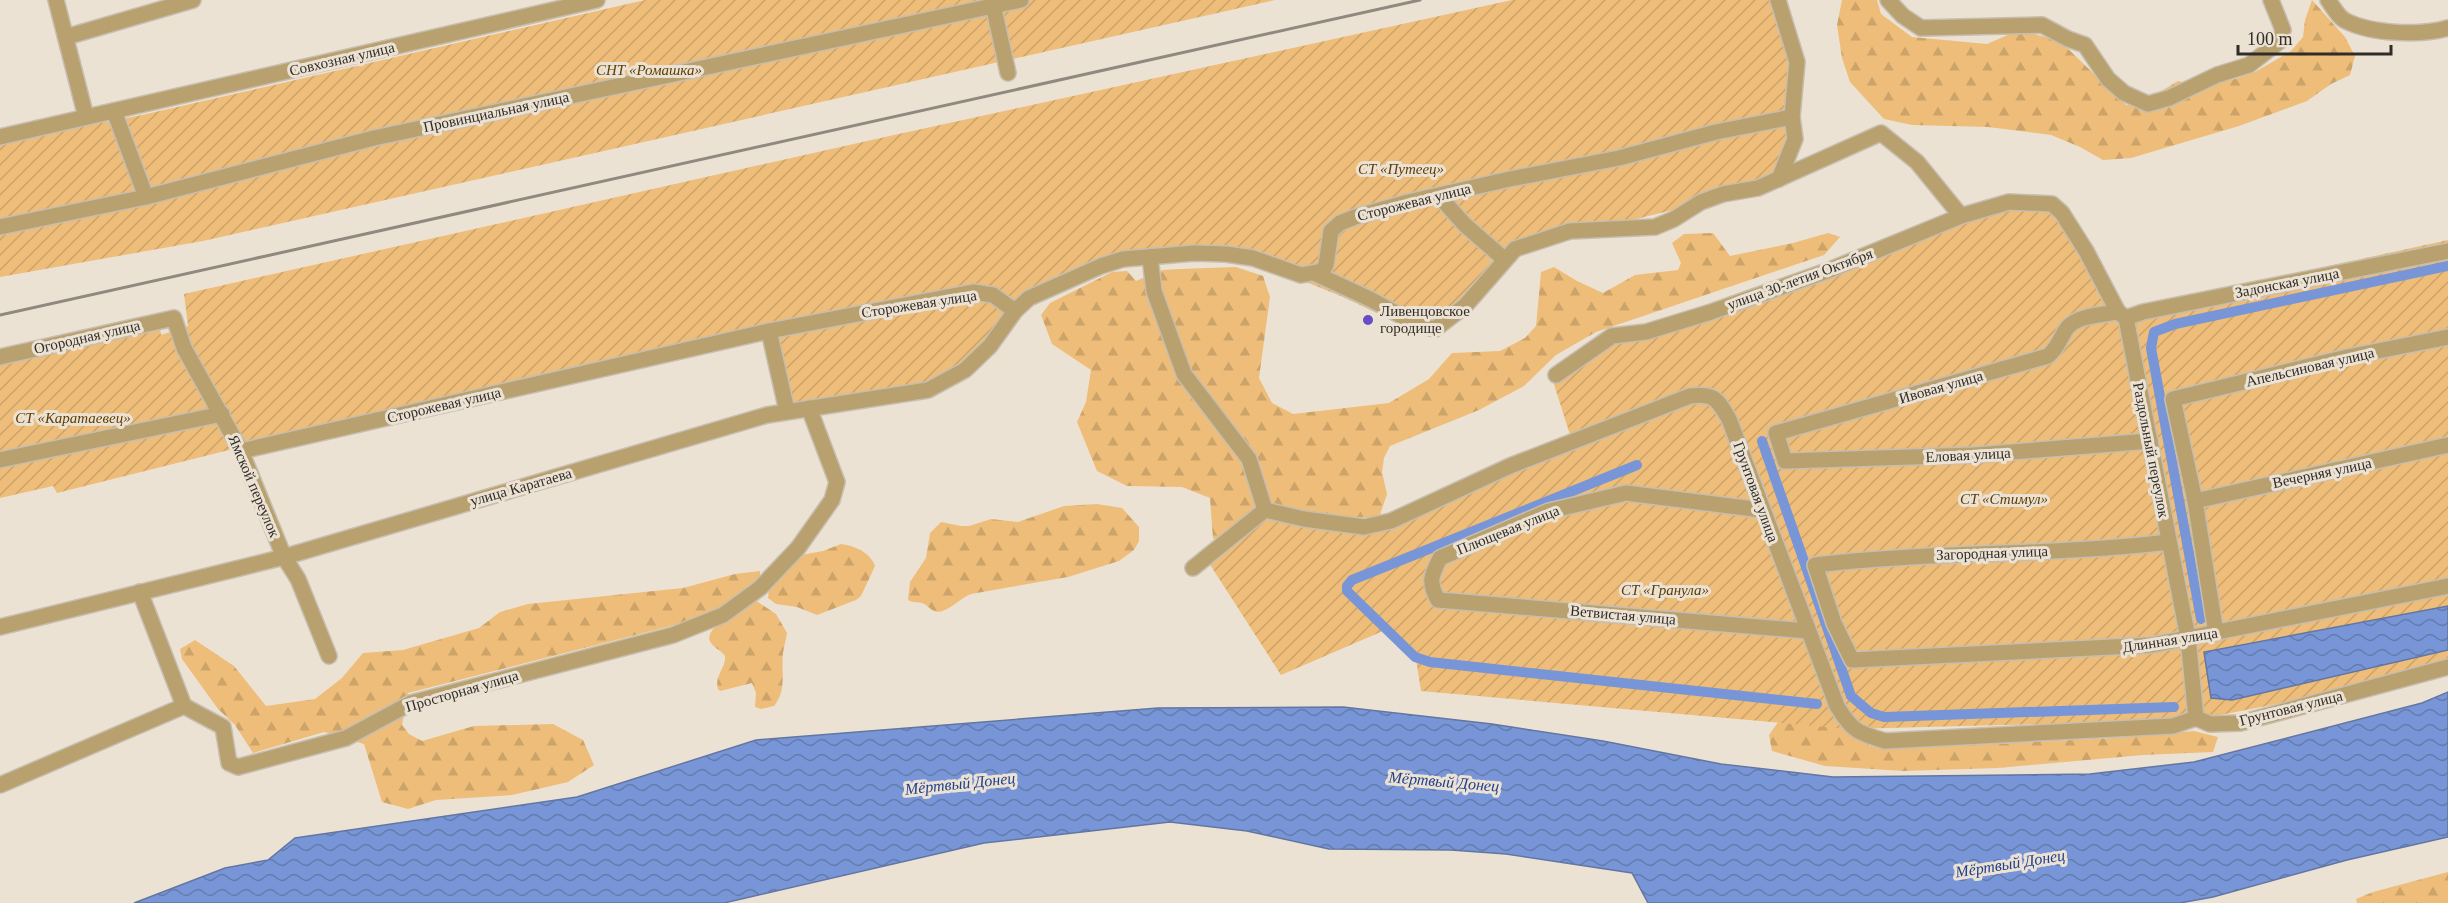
<svg xmlns="http://www.w3.org/2000/svg" width="2448" height="903" font-family="'Times New Roman',serif">
<style>
.forest{fill:url(#forest-firs)}
.garden{fill:url(#garden-furrows)}
.water{fill:url(#water-waves);stroke:#6276a2;stroke-width:1.5}
.lines{fill:none;stroke-linecap:round;stroke-linejoin:round}
.canal{stroke:#7896d7;stroke-width:10}
.minor-casing{stroke:#c6beb1;stroke-width:18}
.minor{stroke:#b8a16e;stroke-width:15}
.rail{stroke:#90897f;stroke-width:3}
.poi-dot{fill:#654dc6;stroke:#ece2d4;stroke-width:2}
.labels{text-anchor:middle;stroke-width:6;stroke-linejoin:round;paint-order:stroke}
.street-label{font-size:15px;fill:#302c27;stroke:#ece2d4}
.park-label{font-size:15px;font-style:italic;fill:#5d3d03;stroke:#ece2d4}
.poi-label{font-size:15px;fill:#302c27;stroke:#ece2d4;text-anchor:start}
.water-label{font-size:16px;font-style:italic;fill:#21408c;stroke:#ece2d4}
</style>
<defs>
<pattern id="forest-firs" width="22" height="20" patternUnits="userSpaceOnUse" patternTransform="scale(1.5)"><rect width="22" height="20" fill="#eebd79"/><path d="M5 1l3.5 6h-7zM16 11l3.5 6h-7z" fill="#cca369"/></pattern>
<pattern id="garden-furrows" width="10" height="10" patternUnits="userSpaceOnUse" patternTransform="scale(1.5)"><rect width="10" height="10" fill="#eebd79"/><path d="M-1 1l2-2M0 10L10 0M9 11l2-2" fill="none" stroke="#cca369"/></pattern>
<pattern id="water-waves" width="16" height="10" patternUnits="userSpaceOnUse" patternTransform="scale(1.5)"><rect width="16" height="10" fill="#7896d7"/><path d="M0 5q4-4 8 0t8 0" fill="none" stroke="#637bae"/></pattern>
</defs>
<rect width="100%" height="100%" fill="#ece2d4"/>
<g class="forest">
<polygon points="1842,0 1877,0 1881,14 1912,37 1987,44 2019,30 2060,41 2126,105 2138,105 2178,81 2204,86 2235,79 2255,72 2291,51 2303,37 2305,20 2312,0 2345,37 2355,56 2350,75 2331,84 2307,101 2239,126 2131,158 2103,160 2080,147 2051,135 1988,127 1912,125 1884,119 1850,82 1842,58 1837,25"/>
<polygon points="1713,233 1730,256 1793,243 1828,233 1840,237 1824,255 1596,332 1556,355 1524,386 1479,410 1390,446 1384,458 1382,472 1387,494 1379,518 1297,515 1213,539 1210,498 1182,487 1127,486 1097,471 1077,422 1086,402 1091,370 1052,344 1041,315 1050,303 1112,272 1127,271 1136,281 1163,270 1179,269 1236,267 1263,276 1270,297 1259,378 1272,403 1293,414 1389,403 1429,379 1452,353 1500,351 1525,338 1536,326 1541,272 1554,267 1577,281 1603,293 1635,275 1678,270 1681,263 1672,243 1684,234"/>
<path d="M 1097,504 L 1122,508 L 1139,527 L 1139,541 L 1134,550 L 1119,561 L 1068,577 L 971,594 C 960,598 944,616 934,611 C 930,609 927,605 922,603 C 917,602 913,603 908,600 L 910,582 L 926,558 L 930,533 L 941,522 L 961,526 L 969,526 L 991,519 L 1018,522 L 1064,506 Z"/>
<path d="M 841,544 C 855,546 870,552 875,566 L 861,596 L 856,600 L 817,615 L 797,607 L 776,604 L 768,598 L 769,588 L 801,555 L 823,551 Z"/>
<polygon points="760,571 760,585 702,618 408,693 402,725 409,734 422,741 474,726 553,724 583,740 594,765 568,782 512,795 436,800 408,809 382,802 364,744 324,732 253,753 235,725 218,709 182,659 180,649 195,640 234,666 266,706 315,699 342,678 363,653 403,650 479,628 500,612 528,604 683,588 735,574"/>
<path d="M 755,600 L 776,614 L 787,633 C 786,640 784,646 783,653 C 781,672 787,691 774,706 L 761,709 L 755,707 L 756,693 L 752,683 L 720,691 L 718,689 C 714,675 726,669 725,656 C 721,650 714,648 711,643 C 700,628 745,607 755,600 Z"/>
<polygon points="1783,715 1834,722 1870,746 1890,749 2114,738 2194,731 2218,737 2213,752 2143,755 1998,768 1903,771 1825,766 1772,751 1769,735"/>
<polygon points="2448,872 2448,903 2357,903 2356,899 2373,892"/>
</g>
<g class="garden">
<polygon points="645,0 1275,0 203,241 0,277 0,142 142,115"/>
<path d="M 1512,0 L 1782,0 C 1791,34 1806,75 1800,111 C 1796,135 1783,159 1772,180 L 1681,208 L 1522,247 L 1463,316 L 1417,332 L 1343,297 L 1266,266 L 1234,260 L 1179,260 L 1121,267 L 1027,299 L 950,382 L 790,413 L 768,330 L 241,447 L 57,493 L 53,486 L 0,498 L 0,364 L 160,328 L 161,335 L 188,326 L 184,294 L 885,137 Z"/>
<polygon points="2056,207 2116,302 2127,310 2448,240 2448,662 2413,677 2210,717 2168,721 1849,729 1421,691 1415,653 1390,628 1281,675 1207,560 1278,507 1297,515 1334,515 1377,521 1571,438 1551,375 1610,339 1776,287 1970,211"/>
</g>
<g class="water">
<polygon points="2448,606 2448,650 2232,700 2211,698 2204,652"/>
<polygon points="2448,692 2448,837 2347,860 2213,897 2180,903 1648,903 1632,873 1506,854 1451,850 1329,849 1247,831 1170,822 984,843 724,903 134,903 225,868 268,860 295,838 577,797 756,740 1158,708 1343,707 1492,724 1603,741 1721,764 1833,777 2090,774 2194,762 2422,703"/>
</g>
<g class="lines">
<g class="canal">
<polyline points="1762,441 1851,696 1871,713 1884,717 2174,707"/>
<polyline points="1637,465 1352,580 1347,586 1347,591 1415,657 1430,662 1817,704"/>
<polyline points="2201,619 2151,348 2154,332 2175,324 2448,266"/>
</g>
<defs>
<g id="minor">
<polyline points="56,0 86,117"/>
<polyline points="992,0 1008,73"/>
<polyline points="1778,0 1797,62 1792,117 1795,139 1779,179"/>
<polyline points="1888,0 1903,16 1921,28 2042,25 2068,39 2085,45 2108,79 2124,93 2148,104 2169,98 2217,75 2249,65 2280,41 2283,30 2271,0"/>
<path d="M 2328,0 C 2333,7 2339,18 2346,21 C 2372,34 2421,36 2448,28"/>
<polyline points="66,37 193,0"/>
<polyline points="114,111 146,197"/>
<polyline points="0,137 597,0"/>
<polyline points="1439,196 1465,225 1504,259"/>
<polyline points="0,227 146,197 374,138 1021,0"/>
<path d="M 1150,257 L 1154,291 L 1184,374 L 1249,459 L 1265,510 L 1304,519 L 1364,527 L 1391,521 L 1510,466 L 1690,396 C 1715,393 1717,399 1729,419 L 1837,706 C 1852,731 1858,733 1885,741 L 2173,726 L 2196,718 L 2210,724 L 2240,723 L 2448,667"/>
<polyline points="1314,273 1370,299 1418,325 1435,329 1465,306 1515,249 1570,231 1655,227 1674,219 1701,202 1723,194 1758,188 1881,133 1917,162 1961,216"/>
<path d="M 2118,312 C 2103,315 2077,315 2067,328 C 2060,338 2058,348 2048,356 L 1776,433 L 1785,461 L 1974,455 L 2150,441"/>
<polyline points="2126,318 2143,312 2448,251"/>
<polyline points="769,331 787,411"/>
<polyline points="0,357 174,318 184,348 241,451 284,557 298,579 329,656"/>
<polyline points="1556,375 1612,336 1646,332 1711,312 1827,271 1961,216 2009,202 2052,204 2062,213 2086,251 2118,312 2126,318 2188,638 2196,718"/>
<polyline points="241,451 769,331 973,292 993,295 1015,311"/>
<polyline points="0,460 222,414"/>
<polyline points="2195,501 2448,445"/>
<path d="M 1762,510 L 1626,493 L 1549,511 L 1440,558 C 1431,576 1428,582 1438,600 L 1808,631"/>
<path d="M 2169,542 C 2052,556 1933,551 1815,565 L 1834,623 L 1852,660 L 2152,645 L 2448,586"/>
<polyline points="1193,568 1265,510"/>
<polyline points="140,592 184,706"/>
<polyline points="0,627 284,557 767,415 928,390 965,370 990,346 1015,311 1029,298 1101,266 1123,259 1195,253 1226,254 1253,258 1301,275 1322,271 1326,265 1331,231 1340,223 1355,217 1408,202 1510,179 1619,158 1716,132 1792,117"/>
<polyline points="2216,633 2195,501 2173,399 2347,357 2448,337"/>
<polyline points="0,785 184,706 223,727 229,763 238,767 346,738 411,703 673,635 723,615 760,588 798,548 832,500 837,482 809,408"/>
</g>
</defs>
<use href="#minor" class="minor-casing"/>
<use href="#minor" class="minor"/>
<polyline class="rail" points="0,315 1420,0"/>
</g>
<circle class="poi-dot" cx="1368" cy="320" r="6"/>
<g class="labels">
<g class="street-label">
<text transform="translate(342 59) rotate(-13)" y="5">Совхозная улица</text>
<text transform="translate(496 112) rotate(-12)" y="5">Провинциальная улица</text>
<text transform="translate(1414 202) rotate(-14)" y="5">Сторожевая улица</text>
<text transform="translate(1800 279) rotate(-20)" y="5">улица 30-летия Октября</text>
<text transform="translate(2287 283) rotate(-11)" y="5">Задонская улица</text>
<text transform="translate(919 304) rotate(-9)" y="5">Сторожевая улица</text>
<text transform="translate(87 337) rotate(-13)" y="5">Огородная улица</text>
<text transform="translate(2310 367) rotate(-13)" y="5">Апельсиновая улица</text>
<text transform="translate(1941 387) rotate(-16)" y="5">Ивовая улица</text>
<text transform="translate(444 405) rotate(-13)" y="5">Сторожевая улица</text>
<text transform="translate(2151 450) rotate(79)" y="5">Раздольный переулок</text>
<text transform="translate(1968 455) rotate(-3)" y="5">Еловая улица</text>
<text transform="translate(2322 473) rotate(-12)" y="5">Вечерняя улица</text>
<text transform="translate(254 486) rotate(67)" y="5">Ямской переулок</text>
<text transform="translate(521 487) rotate(-16)" y="5">улица Каратаева</text>
<text transform="translate(1756 492) rotate(70)" y="5">Грунтовая улица</text>
<text transform="translate(1508 530) rotate(-22)" y="5">Плющевая улица</text>
<text transform="translate(1992 553) rotate(-2)" y="5">Загородная улица</text>
<text transform="translate(1623 615) rotate(5)" y="5">Ветвистая улица</text>
<text transform="translate(2170 640) rotate(-9)" y="5">Длинная улица</text>
<text transform="translate(462 691) rotate(-16)" y="5">Просторная улица</text>
<text transform="translate(2291 708) rotate(-14)" y="5">Грунтовая улица</text>
</g>
<g class="park-label">
<text x="649" y="75">СНТ «Ромашка»</text>
<text x="1401" y="174">СТ «Путеец»</text>
<text x="73" y="423">СТ «Каратаевец»</text>
<text x="2004" y="504">СТ «Стимул»</text>
<text x="1665" y="595">СТ «Гранула»</text>
</g>
<g class="poi-label">
<text x="1380" y="316">Ливенцовское<tspan x="1380" dy="17">городище</tspan></text>
</g>
<g class="water-label">
<text transform="translate(1444 781) rotate(5)" y="6">Мёртвый Донец</text>
<text transform="translate(960 783) rotate(-6)" y="6">Мёртвый Донец</text>
<text transform="translate(2010 863) rotate(-9)" y="6">Мёртвый Донец</text>
</g>
</g>
<path d="M2238 45v9h153v-9" fill="none" stroke="#302c27" stroke-width="3"/>
<text x="2247" y="45" font-size="18" fill="#302c27" stroke="#ece2d4" stroke-width="4.5" paint-order="stroke">100 m</text>
</svg>
